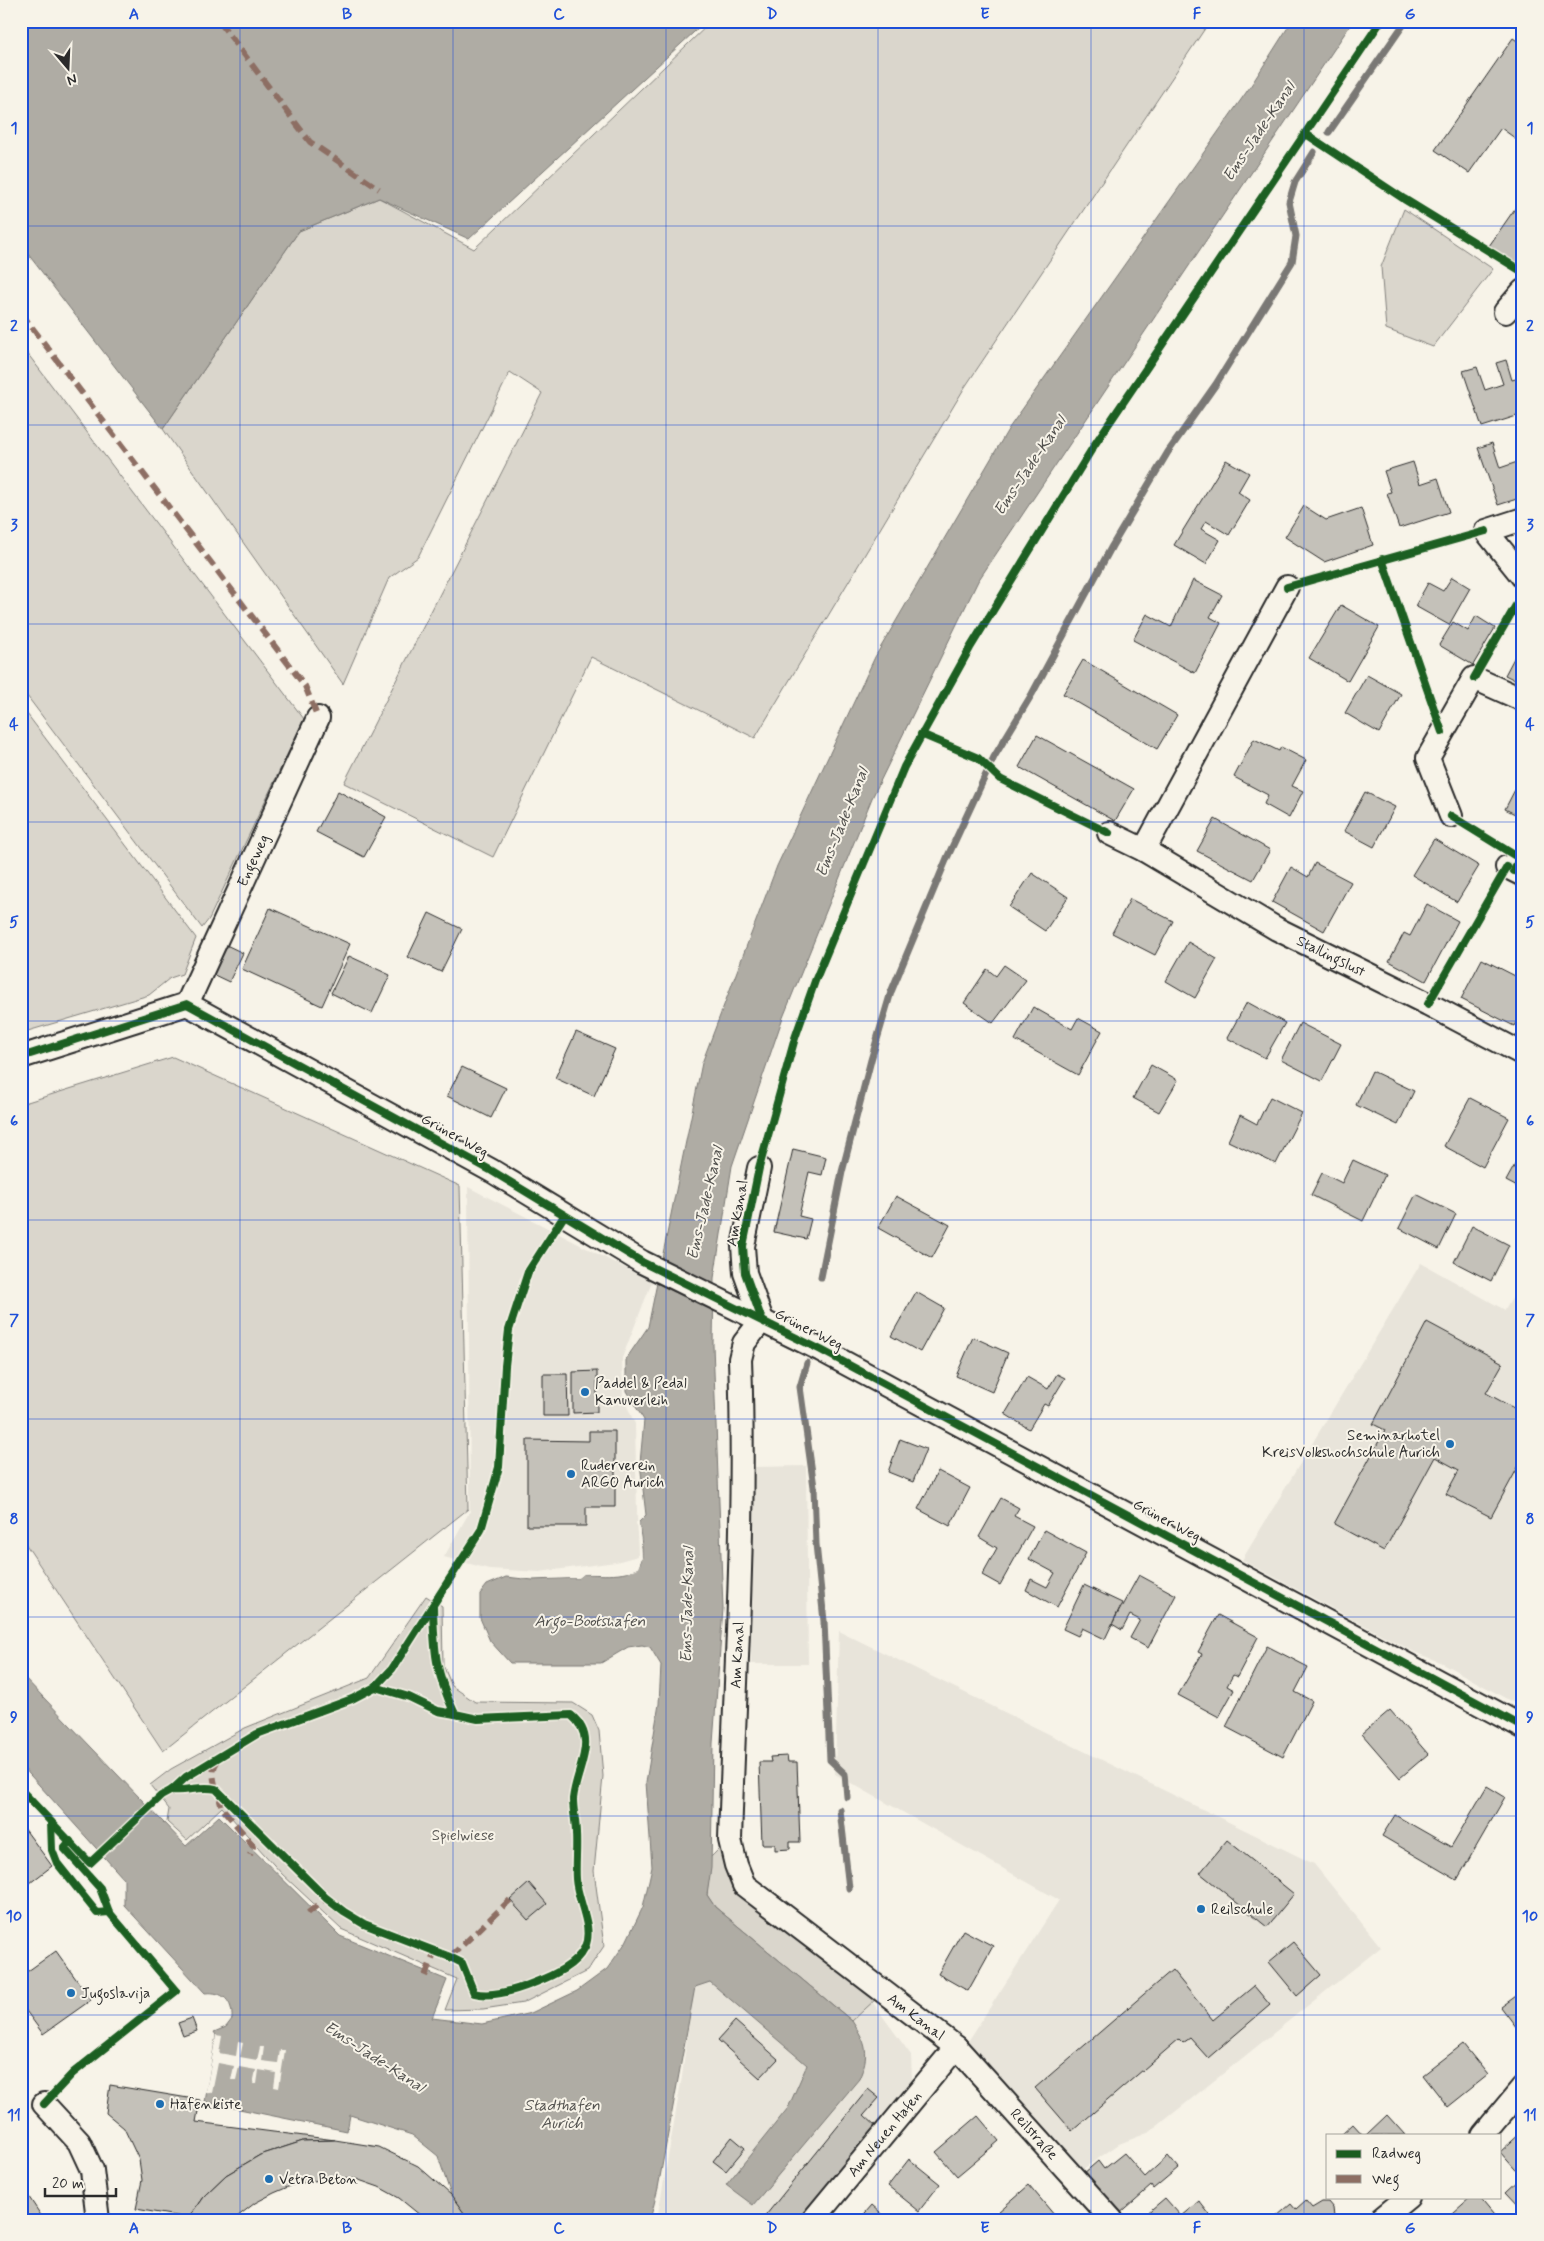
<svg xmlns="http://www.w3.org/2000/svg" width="1544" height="2241" font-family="Mynerve,sans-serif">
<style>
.built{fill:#e8e4da}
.green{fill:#dad6cc;stroke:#82807c}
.water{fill:#afaca4;stroke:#7a7874}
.pier{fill:#f7f3e8}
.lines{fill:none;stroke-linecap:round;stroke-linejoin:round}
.stream{stroke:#7a7874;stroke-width:7}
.building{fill:#c4c1b9;stroke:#2b2b2b}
.street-casing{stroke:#2b2b2b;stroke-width:26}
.street{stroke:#f7f3e8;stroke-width:22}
.quiet{stroke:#8d6e63;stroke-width:6;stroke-dasharray:12 6;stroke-linecap:butt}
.cycleway-casing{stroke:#f7f3e8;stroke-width:11}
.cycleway{stroke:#1b5e20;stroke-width:8}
.grid{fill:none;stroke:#1d4ed8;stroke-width:1;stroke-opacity:0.55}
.poi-dot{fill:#1f6fb2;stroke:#f7f3e8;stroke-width:2}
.labels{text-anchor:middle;stroke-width:4;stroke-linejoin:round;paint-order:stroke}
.street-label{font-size:15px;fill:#2b2b2b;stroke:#f7f3e8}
.poi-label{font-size:15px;fill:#2b2b2b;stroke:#f7f3e8;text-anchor:start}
.park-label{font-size:15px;fill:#575653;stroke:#f7f3e8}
.water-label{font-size:16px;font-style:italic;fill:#53524f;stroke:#f7f3e8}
.neatline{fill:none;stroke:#1d4ed8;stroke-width:2}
.grid-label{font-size:16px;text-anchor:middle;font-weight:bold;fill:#1d4ed8}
</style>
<rect width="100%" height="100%" fill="#f7f3e8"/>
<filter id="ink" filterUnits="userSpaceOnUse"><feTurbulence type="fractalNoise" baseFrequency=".02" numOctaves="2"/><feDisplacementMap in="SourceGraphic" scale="10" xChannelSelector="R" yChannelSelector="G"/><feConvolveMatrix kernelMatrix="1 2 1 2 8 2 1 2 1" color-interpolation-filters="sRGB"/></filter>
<g filter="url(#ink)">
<g class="built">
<polygon points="468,1187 652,1282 622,1358 623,1397 635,1424 638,1556 616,1562 539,1572 489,1569 444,1557 470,1511"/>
<polygon points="1421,1263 1505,1310 1523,1280 1523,1708 1442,1663 1414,1652 1242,1560"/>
<polygon points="806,1466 808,1664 751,1664 749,1467"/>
<polygon points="839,1631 1314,1864 1381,1947 1150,2132 1119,2144 1080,2171 967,2043 1059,1900 835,1774"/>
<polygon points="730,1897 873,2003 911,2055 912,2080 880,2123 802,2220 657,2220 682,2077 692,1998"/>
</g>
<g class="green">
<polygon points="712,21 1210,21 965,387 755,738 591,657 493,857 344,783 542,393 510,372 418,557 389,578 343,684 163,429 299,231 379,198 474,249"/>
<polygon points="1404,209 1493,269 1433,347 1386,329 1381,267"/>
<polygon points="21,345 304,719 209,919 202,928 21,688"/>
<polygon points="21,706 196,938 182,974 170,978 149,995 21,1033"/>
<polygon points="173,1057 460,1186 468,1509 163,1751 21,1537 21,1104"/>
<polygon points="426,1596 442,1606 443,1665 452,1686 475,1702 573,1703 592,1715 599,1731 603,1776 594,1871 604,1946 587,1971 523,2003 483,2009 445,2010 457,1979 341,1929 282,1874 222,1807 187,1840 167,1822 169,1809 150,1785 171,1769 245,1728 369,1678"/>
<polygon points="725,1843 732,1871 877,1998 852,2021 715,1907 707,1895 710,1858"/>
</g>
<g class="water">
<polygon points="21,21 706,21 469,239 379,198 299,231 163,429 21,245"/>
<path d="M 1292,21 L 1353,21 L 978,581 L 872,798 L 782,1020 L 732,1166 L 714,1278 L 713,1345 L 723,1608 L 713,1743 L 711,1868 L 707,1895 L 715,1907 L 852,2021 C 867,2044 870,2054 859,2079 L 753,2205 L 726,2185 L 788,2108 L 807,2065 L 710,1982 L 695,1987 L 658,2188 L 650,2220 L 469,2220 L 451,2195 L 438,2156 L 412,2135 L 350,2115 L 347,2131 L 205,2102 L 216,2035 L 214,2032 L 226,2027 L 232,2019 C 233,2001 223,1991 205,1993 L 124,1905 L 124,1879 L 21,1765 L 21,1674 L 186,1846 L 219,1816 L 340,1936 L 447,1980 L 432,2018 L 482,2024 L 531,2013 L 577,1991 L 607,1969 L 626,1942 L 643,1907 L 652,1867 L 646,1782 L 659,1704 L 661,1665 L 650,1647 L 642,1645 L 628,1647 L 601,1663 L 510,1663 L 490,1641 L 480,1618 L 480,1594 L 487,1585 L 506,1577 L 533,1580 L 579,1578 L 584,1574 C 600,1574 640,1580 642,1557 C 643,1546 640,1533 639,1522 L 646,1515 L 640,1463 L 644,1420 L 626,1391 L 626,1359 L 648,1327 L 702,1063 L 777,866 L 875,657 L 1009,428 L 1250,87 Z"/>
</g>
<g class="pier">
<polygon points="636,1522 639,1522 642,1558 638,1568 630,1572 584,1574 579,1578 521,1579 524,1577 578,1576 583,1572 630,1570 636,1566 639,1558"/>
<polygon points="216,2035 222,2036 219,2053 236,2056 238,2042 243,2043 240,2057 257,2060 260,2047 264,2047 262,2061 278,2063 280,2050 285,2050 279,2088 274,2087 276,2073 259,2070 257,2084 253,2084 256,2070 239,2067 236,2080 231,2080 234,2066 218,2063 212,2093 206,2092"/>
</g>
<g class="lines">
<g class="stream">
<polyline points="1329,132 1406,21"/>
<polyline points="821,1277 842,1172 871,1060 891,992 947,858 994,757 1032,694 1112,546 1168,452 1216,384 1292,262 1296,236 1289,202 1295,182 1314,152"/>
<polyline points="807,1363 800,1387 814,1487 816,1544 824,1621 830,1760 845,1774 847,1797"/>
<polyline points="840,1810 849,1888"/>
</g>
</g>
<g class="building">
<polygon points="1513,38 1523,45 1523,144 1501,128 1469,173 1435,150"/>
<polygon points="1523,197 1523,266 1489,246"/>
<polygon points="1506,360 1512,380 1523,377 1523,414 1482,427 1463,371 1477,367 1485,390 1503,384 1496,363"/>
<polygon points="1523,426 1523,438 1519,427"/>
<polygon points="1492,443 1500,468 1523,460 1523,497 1498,505 1478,448"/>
<polygon points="1226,460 1249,473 1238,492 1250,500 1229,535 1206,521 1201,529 1220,540 1206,564 1174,545"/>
<polygon points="1413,462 1420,484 1438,478 1449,512 1399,528 1387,493 1391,492 1384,471"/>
<polygon points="1304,506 1326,520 1361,508 1373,545 1324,562 1285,537"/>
<polygon points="1452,577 1470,588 1449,625 1415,606 1428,583 1443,591"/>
<polygon points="1193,580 1222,595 1210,617 1221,623 1195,673 1133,640 1147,614 1171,627"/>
<polygon points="1341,605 1379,627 1348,681 1309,658"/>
<polygon points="1476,616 1495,628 1473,665 1439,645 1453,622 1468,631"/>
<polygon points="1523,641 1523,684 1505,675"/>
<polygon points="1083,660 1177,715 1157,749 1063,694"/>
<polygon points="1367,675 1401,694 1379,733 1345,713"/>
<polygon points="1037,735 1134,789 1115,821 1019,767"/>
<polygon points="1254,739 1279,751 1281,747 1306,760 1292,786 1303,791 1289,818 1264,804 1268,795 1234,777"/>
<polygon points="1520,780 1523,781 1523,818 1505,809"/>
<polygon points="338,791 386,817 364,857 316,832"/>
<polygon points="1365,792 1395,807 1374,847 1344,831"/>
<polygon points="1215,819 1270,850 1253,880 1197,851"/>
<polygon points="1434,839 1479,866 1457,902 1412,875"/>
<polygon points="1315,863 1351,882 1324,931 1272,902 1291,867 1308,877"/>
<polygon points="1032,873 1068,897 1045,931 1009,907"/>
<polygon points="1130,899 1173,921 1155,955 1112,933"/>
<polygon points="1427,904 1458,921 1426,981 1389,961 1404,933 1410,936"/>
<polygon points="270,908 350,944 322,1006 242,969"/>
<polygon points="429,913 462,929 441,972 408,957"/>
<polygon points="1188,942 1217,959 1195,998 1166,981"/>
<polygon points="222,943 243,953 229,982 208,972"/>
<polygon points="349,956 390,975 372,1013 331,993"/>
<polygon points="1482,959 1523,980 1523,1010 1514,1026 1461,999"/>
<polygon points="1004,965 1026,980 993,1023 964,1003 987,969 996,976"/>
<polygon points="1247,1002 1285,1023 1265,1058 1227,1038"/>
<polygon points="1033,1007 1072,1029 1078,1018 1102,1031 1078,1075 1015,1040"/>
<polygon points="1300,1023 1341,1044 1322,1081 1281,1060"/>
<polygon points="576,1032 615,1049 594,1096 555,1078"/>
<polygon points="1151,1065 1178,1080 1159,1112 1133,1098"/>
<polygon points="462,1067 506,1088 491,1118 447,1096"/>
<polygon points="1372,1071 1414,1091 1398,1125 1356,1105"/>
<polygon points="1270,1097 1302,1113 1276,1164 1228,1141 1240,1115 1257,1124"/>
<polygon points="1470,1098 1509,1118 1483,1167 1444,1146"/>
<polygon points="793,1149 826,1157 822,1175 809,1172 799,1216 811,1219 806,1239 774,1232"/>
<polygon points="1523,1150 1523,1190 1506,1181"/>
<polygon points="1353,1160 1385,1175 1363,1221 1311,1195 1322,1173 1342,1183"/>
<polygon points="1416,1194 1456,1214 1439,1249 1399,1228"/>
<polygon points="896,1196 950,1225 932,1258 878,1228"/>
<polygon points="1472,1226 1509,1245 1491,1281 1454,1262"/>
<polygon points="916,1292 944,1308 920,1352 891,1336"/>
<polygon points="1427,1322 1503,1363 1486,1393 1523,1413 1523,1458 1491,1517 1446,1494 1459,1470 1435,1457 1384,1551 1334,1524 1385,1430 1373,1424"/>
<polygon points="973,1337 1008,1353 992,1392 956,1376"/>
<polygon points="597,1371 597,1412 573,1413 573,1372"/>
<polygon points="543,1374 567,1374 568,1416 543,1416"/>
<polygon points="1057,1374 1065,1378 1048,1406 1044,1404 1029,1429 1005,1414 1027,1377 1048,1389"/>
<polygon points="589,1431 615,1431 615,1507 586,1507 586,1526 527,1526 527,1440 589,1441"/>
<polygon points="900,1439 926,1449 913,1482 888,1472"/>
<polygon points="938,1471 970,1488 950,1526 918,1509"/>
<polygon points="1001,1498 1019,1508 1014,1516 1033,1526 1000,1585 982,1575 997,1548 979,1537"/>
<polygon points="1044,1530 1086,1553 1057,1607 1026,1590 1031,1579 1047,1587 1055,1573 1029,1559"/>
<polygon points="1139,1575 1176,1595 1148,1648 1130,1638 1140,1620 1130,1615 1122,1630 1112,1624"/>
<polygon points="1084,1585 1122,1603 1105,1639 1082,1628 1078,1636 1063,1629"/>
<polygon points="1218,1615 1258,1637 1237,1677 1233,1675 1227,1686 1234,1690 1219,1717 1178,1695 1202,1654 1198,1652"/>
<polygon points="1267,1646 1308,1667 1295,1692 1312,1701 1283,1757 1226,1727"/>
<polygon points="1390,1710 1428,1754 1400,1778 1362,1734"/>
<polygon points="787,1756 788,1762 797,1762 800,1842 790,1842 790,1849 775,1850 775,1844 762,1844 759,1762 771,1762 770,1757"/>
<polygon points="1487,1786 1505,1797 1457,1880 1382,1836 1395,1815 1451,1847"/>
<polygon points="24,1828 52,1866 21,1890 21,1830"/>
<polygon points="1227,1840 1294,1894 1267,1927 1200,1873"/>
<polygon points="529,1883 547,1904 528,1920 510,1900"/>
<polygon points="963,1930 993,1946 968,1991 938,1974"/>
<polygon points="1293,1942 1321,1975 1297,1996 1269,1962"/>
<polygon points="56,1951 91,2000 43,2034 21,2004 21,1976"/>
<polygon points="1172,1970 1213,2020 1254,1986 1270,2005 1208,2058 1190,2038 1183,2043 1179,2039 1072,2131 1035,2088"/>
<polygon points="1523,1991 1523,2036 1501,2007"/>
<polygon points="192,2018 197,2031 183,2036 178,2023"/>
<polygon points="735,2021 778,2059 760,2078 718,2040"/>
<polygon points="1463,2044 1488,2075 1448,2107 1423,2075"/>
<polygon points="110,2085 200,2100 196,2122 335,2140 303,2141 260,2155 226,2175 203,2197 188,2218 136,2209 142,2180 139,2160 124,2128 106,2113"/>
<polygon points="868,2089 879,2098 864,2115 876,2126 798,2220 762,2220"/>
<polygon points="1387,2115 1405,2135 1366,2135"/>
<polygon points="978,2116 999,2141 957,2176 936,2152"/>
<polygon points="1353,2124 1363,2135 1341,2135"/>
<polygon points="1523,2131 1523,2206 1521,2208 1506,2192 1522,2177 1500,2152"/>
<polygon points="732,2137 745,2148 726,2171 713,2161"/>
<polygon points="335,2140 379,2147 418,2166 451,2195 469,2220 426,2220 399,2198 379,2187 356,2179 332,2178 295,2184 274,2193 255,2203 233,2220 187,2220 203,2197 226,2175 260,2155 303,2141"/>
<polygon points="1124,2153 1145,2177 1168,2156 1178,2168 1153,2189 1151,2186 1118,2215 1083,2174 1098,2161 1104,2169"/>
<polygon points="909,2159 940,2184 919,2211 888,2186"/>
<polygon points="21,2185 44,2220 21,2220"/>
<polygon points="1029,2185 1055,2216 1050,2220 1005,2220 998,2212"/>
<polygon points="1471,2197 1479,2197 1498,2220 1445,2220"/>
<polygon points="1165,2198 1181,2216 1199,2201 1210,2215 1205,2220 1139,2220"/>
<polygon points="1306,2201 1312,2208 1322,2202 1328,2202 1333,2208 1334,2217 1331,2220 1280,2220 1277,2216 1291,2204 1296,2210"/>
<polygon points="872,2205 889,2220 859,2220"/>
</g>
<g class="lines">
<defs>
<g id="street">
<polyline points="1505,312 1523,291"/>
<polyline points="1523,519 1486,531 1523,577"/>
<polyline points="1451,816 1428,758 1474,678 1523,700"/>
<path id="s1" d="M 1109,833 L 1144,850 L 1277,929 L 1428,1004 L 1523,1054"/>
<polyline points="1144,850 1287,587"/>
<polyline points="1507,867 1523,875"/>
<path id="s2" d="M 187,1004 L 318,718"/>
<polyline points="21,1057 187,1004 492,1171 642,1262 821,1350 1523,1727"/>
<polyline points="759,1168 743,1246 745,1273 762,1320"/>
<path id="s3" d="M 762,1320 L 744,1343 L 740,1359 C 746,1520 735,1680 730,1840 L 736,1865 L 744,1885 L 956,2047 L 1112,2220"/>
<polyline points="44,2104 79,2142 92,2170 98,2220"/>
<polyline points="1483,2135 1523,2087"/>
<path id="s4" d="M 813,2220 L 956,2047"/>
<polyline points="1380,2220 1408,2197"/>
</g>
</defs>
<use href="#street" class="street-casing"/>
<use href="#street" class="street"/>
<g class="quiet">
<polyline points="219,21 310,142 379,189"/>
<polyline points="21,313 305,686 318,718"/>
<path d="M 216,1789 C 213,1777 211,1768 219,1759"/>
<polyline points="225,1795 220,1801 222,1808 252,1844 253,1847 250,1855"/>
<polyline points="308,1913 326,1898"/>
<polyline points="450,1957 510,1900"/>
<polyline points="425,1976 435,1952"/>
</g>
<defs>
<g id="cycleway">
<polyline points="1306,134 1404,199 1523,272"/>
<polyline points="1382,559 1442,732"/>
<polyline points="1287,587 1486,531"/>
<polyline points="1474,678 1523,593"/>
<polyline points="921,734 978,758 1000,779 1109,833"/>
<polyline points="1451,816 1519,858 1514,871"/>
<polyline points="1428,1004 1507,867"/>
<polyline points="21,1057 187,1004 492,1171 642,1262 821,1350 1523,1727"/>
<polyline points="762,1320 745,1273 743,1246 759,1168 795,1038 815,981 904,767 970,648 1095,444 1381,21"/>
<polyline points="375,1687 409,1697 438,1711 455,1714"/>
<polyline points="21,1790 90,1863 161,1796 172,1790 186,1777 257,1734 352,1699 375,1687 392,1669 481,1530 499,1467 505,1366 509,1330 528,1272 564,1216"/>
<path d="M 172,1790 C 187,1792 201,1785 216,1789 L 326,1898 L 344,1912 L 364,1924 L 450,1957 L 462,1963 L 474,1993 C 492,1998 519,1989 536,1982 C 554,1975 576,1965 585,1947 C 594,1927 577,1900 576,1879 C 575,1864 577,1849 576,1834 C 576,1822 573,1810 573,1799 C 576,1768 600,1739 571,1715 L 478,1719 L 455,1714 C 435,1672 434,1651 433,1606"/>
<polyline points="51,1822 52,1850 57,1863 97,1913 109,1912"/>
<polyline points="44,2104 73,2073 176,1991 109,1912 100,1888 64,1848 70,1841"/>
</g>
</defs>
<use href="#cycleway" class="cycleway-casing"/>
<use href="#cycleway" class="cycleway"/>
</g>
</g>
<path class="grid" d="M 240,21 L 240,2220M 453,21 L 453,2220M 666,21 L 666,2220M 878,21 L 878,2220M 1091,21 L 1091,2220M 1304,21 L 1304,2220M 21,226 L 1523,226M 21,425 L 1523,425M 21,624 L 1523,624M 21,822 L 1523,822M 21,1021 L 1523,1021M 21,1220 L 1523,1220M 21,1419 L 1523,1419M 21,1617 L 1523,1617M 21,1816 L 1523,1816M 21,2015 L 1523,2015"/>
<g class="poi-dot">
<circle cx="585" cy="1392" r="5"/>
<circle cx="1450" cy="1444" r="5"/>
<circle cx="571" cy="1474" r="5"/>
<circle cx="1201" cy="1909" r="5"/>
<circle cx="71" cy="1993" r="5"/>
<circle cx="160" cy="2104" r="5"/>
<circle cx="269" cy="2179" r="5"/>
</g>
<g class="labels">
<g class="street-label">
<text dy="5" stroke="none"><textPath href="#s2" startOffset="158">Engeweg</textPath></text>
<text dy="5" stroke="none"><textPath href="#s1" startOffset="254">Stallingslust</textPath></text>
<text transform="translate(455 1135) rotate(29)" y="5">Grüner Weg</text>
<text transform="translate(737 1213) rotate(-80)" y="5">Am Kanal</text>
<text transform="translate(809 1329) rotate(27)" y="5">Grüner Weg</text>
<text transform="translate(1167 1520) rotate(28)" y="5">Grüner Weg</text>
<text transform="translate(737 1655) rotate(-87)" y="5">Am Kanal</text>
<text dy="5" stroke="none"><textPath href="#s3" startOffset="791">Am Kanal</textPath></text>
<text dy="5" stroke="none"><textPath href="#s4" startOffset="112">Am Neuen Hafen</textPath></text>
<text dy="5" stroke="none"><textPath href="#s3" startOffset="958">Reilstraße</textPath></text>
</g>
<g class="poi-label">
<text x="595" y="1388">Paddel &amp; Pedal<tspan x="595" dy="17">Kanuverleih</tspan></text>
<text x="1440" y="1440" text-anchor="end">Seminarhotel<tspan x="1440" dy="17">KreisVolkshochschule Aurich</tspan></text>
<text x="581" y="1470">Ruderverein<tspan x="581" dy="17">ARGO Aurich</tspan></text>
<text x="1211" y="1914">Reilschule</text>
<text x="81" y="1998">Jugoslavija</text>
<text x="170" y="2109">Hafenkiste</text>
<text x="279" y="2184">Vetra Beton</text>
</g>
<g class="park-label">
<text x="463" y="1840">Spielwiese</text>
</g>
<g class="water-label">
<text transform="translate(1258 131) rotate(-56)" y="6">Ems-Jade-Kanal</text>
<text transform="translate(1029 465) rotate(-56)" y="6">Ems-Jade-Kanal</text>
<text transform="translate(841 822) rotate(-68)" y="6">Ems-Jade-Kanal</text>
<text transform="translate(704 1203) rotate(-77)" y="6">Ems-Jade-Kanal</text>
<text transform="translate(686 1605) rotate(-89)" y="6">Ems-Jade-Kanal</text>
<text x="590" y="1626">Argo-Bootshafen</text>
<text transform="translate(375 2056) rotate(33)" y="6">Ems-Jade-Kanal</text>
<text x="562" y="2110">Stadthafen<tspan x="562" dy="18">Aurich</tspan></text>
</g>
</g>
<rect width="1544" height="2241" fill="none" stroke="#f7f3e8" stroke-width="55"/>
<rect x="1326" y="2134" width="175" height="65" fill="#f7f3e8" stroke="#a5a39c"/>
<rect x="1336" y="2150" width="25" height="8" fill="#1b5e20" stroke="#a5a39c"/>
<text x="1372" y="2158" font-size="15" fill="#2b2b2b">Radweg</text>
<rect x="1336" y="2175" width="25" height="8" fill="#8d6e63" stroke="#a5a39c"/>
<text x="1372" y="2184" font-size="15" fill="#2b2b2b">Weg</text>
<g transform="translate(68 68) rotate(161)" stroke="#f7f3e8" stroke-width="4" paint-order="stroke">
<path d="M0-4L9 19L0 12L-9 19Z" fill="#2b2b2b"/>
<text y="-8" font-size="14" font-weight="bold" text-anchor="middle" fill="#2b2b2b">N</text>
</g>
<path d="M45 2188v8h71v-8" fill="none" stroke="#2b2b2b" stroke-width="2.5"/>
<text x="52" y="2188" font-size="15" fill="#2b2b2b" stroke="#f7f3e8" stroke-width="4" paint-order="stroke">20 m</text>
<rect x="28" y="28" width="1488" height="2186" class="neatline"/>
<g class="grid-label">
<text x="134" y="19">A</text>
<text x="347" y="19">B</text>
<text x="559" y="19">C</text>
<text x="772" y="19">D</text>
<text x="985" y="19">E</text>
<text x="1197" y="19">F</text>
<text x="1410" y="19">G</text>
<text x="14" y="133">1</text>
<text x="1530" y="133">1</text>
<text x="14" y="331">2</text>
<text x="1530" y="331">2</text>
<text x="14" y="530">3</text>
<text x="1530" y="530">3</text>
<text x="14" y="729">4</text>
<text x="1530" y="729">4</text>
<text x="14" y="927">5</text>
<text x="1530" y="927">5</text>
<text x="14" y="1126">6</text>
<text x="1530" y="1126">6</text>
<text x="14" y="1325">7</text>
<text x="1530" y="1325">7</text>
<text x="14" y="1524">8</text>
<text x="1530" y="1524">8</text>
<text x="14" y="1722">9</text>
<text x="1530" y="1722">9</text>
<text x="14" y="1921">10</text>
<text x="1530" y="1921">10</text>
<text x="14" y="2120">11</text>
<text x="1530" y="2120">11</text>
<text x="134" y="2233">A</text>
<text x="347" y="2233">B</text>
<text x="559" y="2233">C</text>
<text x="772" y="2233">D</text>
<text x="985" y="2233">E</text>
<text x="1197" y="2233">F</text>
<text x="1410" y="2233">G</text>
</g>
</svg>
